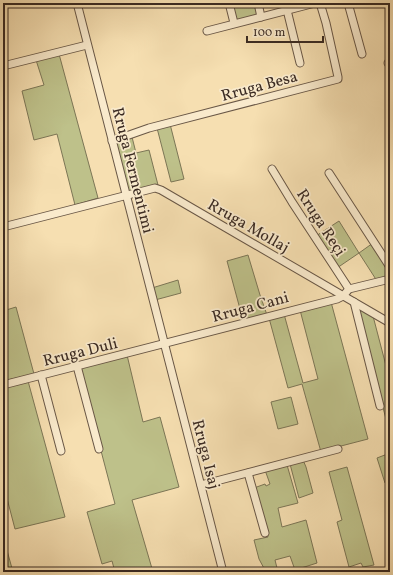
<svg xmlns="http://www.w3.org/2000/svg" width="393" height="575" font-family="Vollkorn,serif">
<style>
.green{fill:#bec18a;stroke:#7c7656}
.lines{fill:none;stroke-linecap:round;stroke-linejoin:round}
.minor-casing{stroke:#695746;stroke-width:9}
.minor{stroke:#f9eacc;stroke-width:7}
.labels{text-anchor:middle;stroke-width:3.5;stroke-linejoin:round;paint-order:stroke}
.street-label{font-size:16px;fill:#3a2a22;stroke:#f9eacc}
</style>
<rect width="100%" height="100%" fill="#f6dfb1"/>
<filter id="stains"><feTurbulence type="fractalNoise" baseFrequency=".005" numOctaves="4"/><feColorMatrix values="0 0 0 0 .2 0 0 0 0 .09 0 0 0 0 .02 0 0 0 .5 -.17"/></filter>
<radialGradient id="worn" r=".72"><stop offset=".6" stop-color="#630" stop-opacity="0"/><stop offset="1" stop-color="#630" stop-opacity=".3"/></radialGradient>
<g class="green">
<polygon points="231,3 256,3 259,15 238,20 235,18"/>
<polygon points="59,54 98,198 75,205 57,134 34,140 22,91 44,85 36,60"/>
<polygon points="170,124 184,179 171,182 157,128"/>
<polygon points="132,137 136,153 149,150 158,185 133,191 128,191 117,145 117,142"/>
<polygon points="339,221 359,253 373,243 390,269 390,277 377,281 359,253 337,268 316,236"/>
<polygon points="248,255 260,295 267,315 243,320 227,261"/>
<polygon points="178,280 181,293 155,300 152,288"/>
<polygon points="331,302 368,439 341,446 321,452 302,384 288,388 269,318 284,314 303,383 318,379 300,310"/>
<polygon points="16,307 34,374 3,381 3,311"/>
<polygon points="357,308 373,316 390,381 390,434 357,310"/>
<polygon points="127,355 143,422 160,417 179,487 132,500 153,572 125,572 124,570 115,572 112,561 102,564 87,512 115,504 80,371 80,367"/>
<polygon points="28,381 65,517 15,529 3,483 3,387"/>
<polygon points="291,397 298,424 278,429 271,402"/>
<polygon points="390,453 390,481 385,483 377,458"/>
<polygon points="303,460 306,467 313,493 299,498 290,464"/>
<polygon points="287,465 298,503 278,508 282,527 306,520 317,563 295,570 290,556 275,560 278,572 266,572 259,559 254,540 268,537 254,488 265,484 266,486 270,484 265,470"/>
<polygon points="347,467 374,565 363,567 361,563 349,567 337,522 342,520 329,472"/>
<polygon points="3,536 13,572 3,572"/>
</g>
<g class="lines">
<defs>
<g id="minor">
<polyline points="77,3 223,572"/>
<polyline points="229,3 234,23"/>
<polyline points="258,3 261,17"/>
<polyline points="348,3 362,54"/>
<polyline points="287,10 300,63"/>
<polyline points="207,31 315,3"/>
<polyline points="388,63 390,63"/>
<polyline points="3,66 87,45"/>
<polyline points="112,141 149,128 338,79 338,77 326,23 320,3"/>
<polyline points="272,169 292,202 349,289"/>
<polyline points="329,173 390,267"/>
<polyline points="3,227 155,188 161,190 390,323"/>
<polyline points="354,302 380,406"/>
<polyline points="77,366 99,449"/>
<polyline points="41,375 61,451"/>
<polyline points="3,385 337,299 343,296 349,289 390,279"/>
<polyline points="248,473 265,533"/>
<polyline points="201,485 338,449"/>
</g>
</defs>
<use href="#minor" class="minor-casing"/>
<use href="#minor" class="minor"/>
</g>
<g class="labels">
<g class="street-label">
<text transform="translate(259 85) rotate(-15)" y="6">Rruga Besa</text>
<text transform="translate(134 170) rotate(76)" y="6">Rruga Fermentimi</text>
<text transform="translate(322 222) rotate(57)" y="6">Rruga Reçi</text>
<text transform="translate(249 225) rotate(30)" y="6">Rruga Mollaj</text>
<text transform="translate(250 306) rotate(-15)" y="6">Rruga Cani</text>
<text transform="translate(80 351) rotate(-14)" y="6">Rruga Duli</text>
<text transform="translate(207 454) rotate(76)" y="6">Rruga Isaj</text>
</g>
</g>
<rect width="393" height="575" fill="none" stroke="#f6dfb1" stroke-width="16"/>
<rect x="4" y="4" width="385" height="567" fill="none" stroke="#3a2a22" stroke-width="2"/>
<rect x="8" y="8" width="377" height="559" fill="none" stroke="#3a2a22"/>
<path d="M247 36v6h76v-6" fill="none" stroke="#3a2a22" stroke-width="2"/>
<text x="253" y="36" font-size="12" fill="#3a2a22" stroke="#f9eacc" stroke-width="3" paint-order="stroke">100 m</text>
<rect width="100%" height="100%" filter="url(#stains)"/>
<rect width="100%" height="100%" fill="url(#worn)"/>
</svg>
